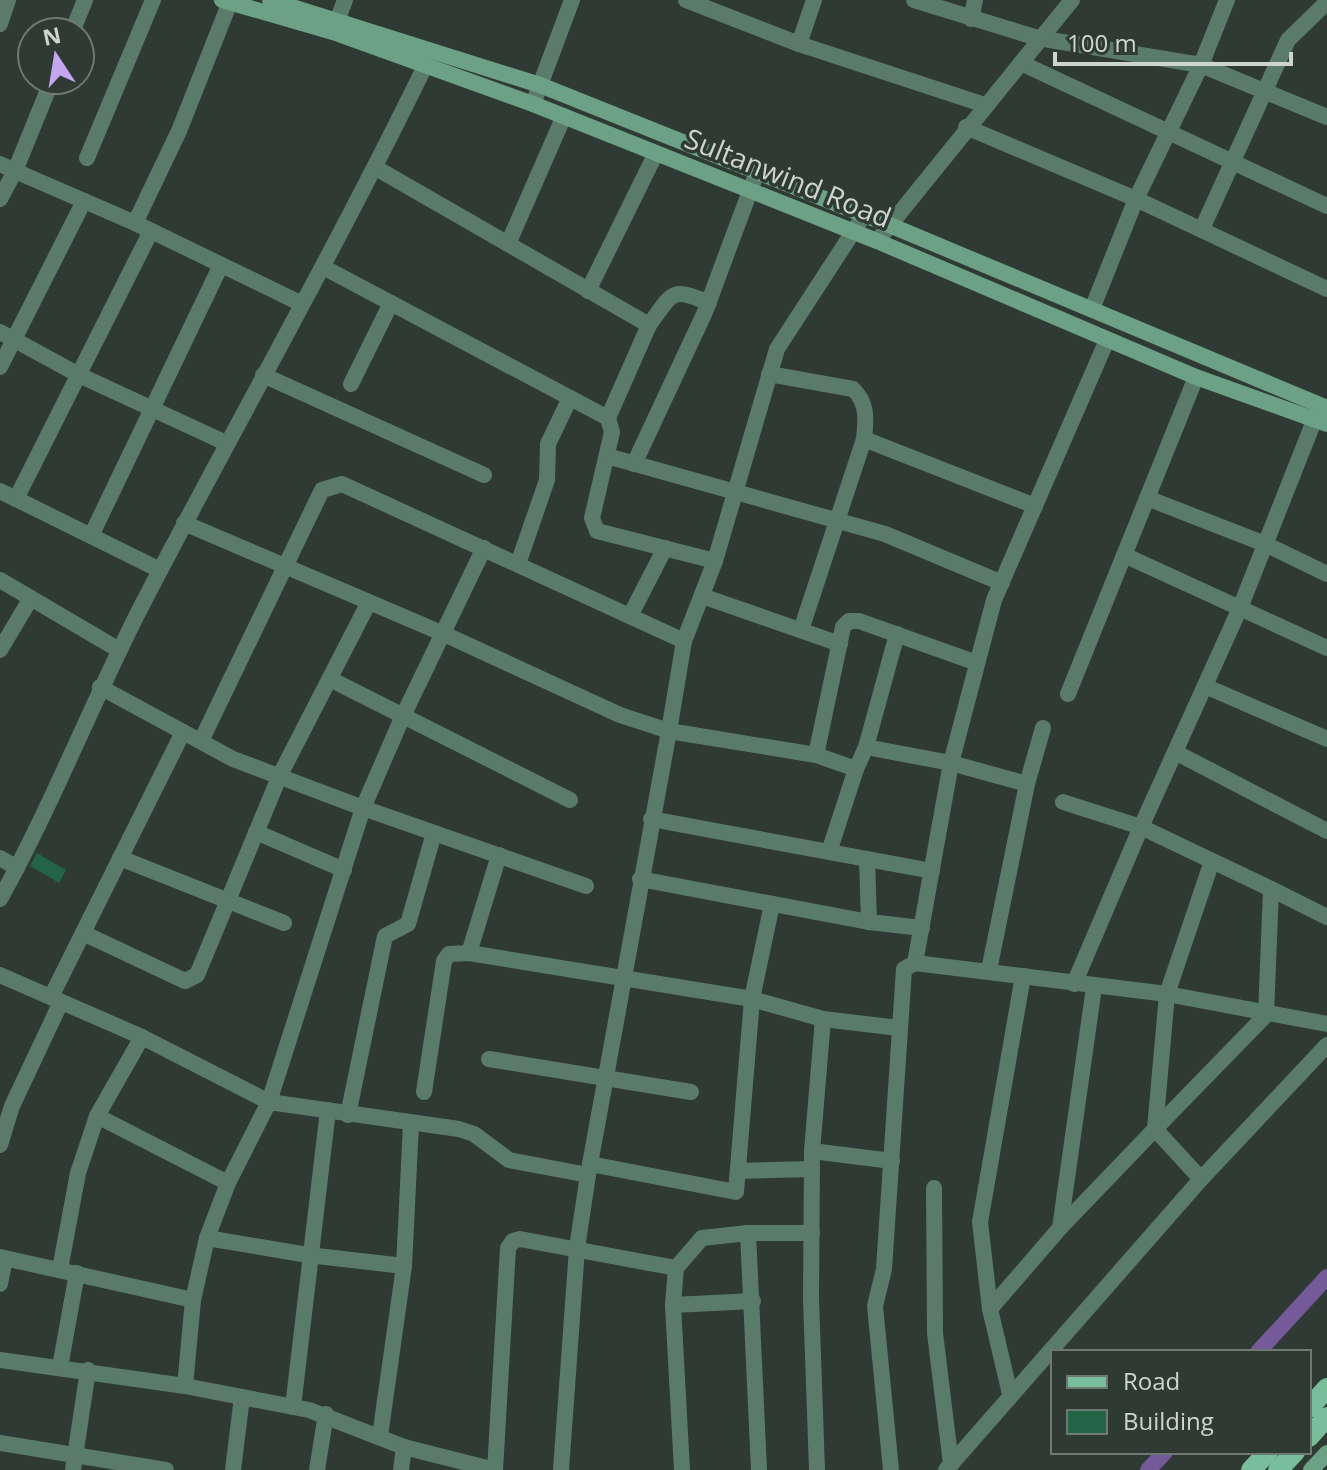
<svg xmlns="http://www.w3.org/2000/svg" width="1327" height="1470" font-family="'Open Sans',sans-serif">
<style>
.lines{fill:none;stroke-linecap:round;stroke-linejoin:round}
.canal{stroke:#755a9a;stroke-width:16}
.building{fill:#236447}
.street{stroke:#5b7b6a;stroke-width:16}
.secondary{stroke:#6ca186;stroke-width:16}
.primary{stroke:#79be9b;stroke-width:20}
.labels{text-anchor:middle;stroke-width:7;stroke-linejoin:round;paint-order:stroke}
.street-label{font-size:28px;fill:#ced5d1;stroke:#2f3a34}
</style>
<rect width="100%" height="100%" fill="#2f3a34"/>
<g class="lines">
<g class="canal">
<polyline points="1258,1352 1327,1277"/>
<polyline points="1148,1470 1165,1452"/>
</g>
</g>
<polygon class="building" points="37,853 66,870 59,883 30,866"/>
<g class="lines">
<g class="street">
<polyline points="686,0 799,44 985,105"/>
<polyline points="914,0 1038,38 1201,65 1227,0"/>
<polyline points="971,19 975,0"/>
<polyline points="0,24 8,0"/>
<polyline points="72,32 85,0"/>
<polyline points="333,32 345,0"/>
<polyline points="799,44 814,0"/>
<polyline points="1021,63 1327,206"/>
<polyline points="533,104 572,0"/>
<polyline points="966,127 1136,199 1327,289"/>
<polyline points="87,158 153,0"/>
<polyline points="0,164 15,171 52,80"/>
<polyline points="0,199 15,171 135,223 302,304"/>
<polyline points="864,215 777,349 715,561 684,641 669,731 816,755 856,769 866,747 951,763 1027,784 989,970"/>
<polyline points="135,223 179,131 230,2"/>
<polyline points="1202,229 1288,40 1327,2"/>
<polyline points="877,241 1072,0"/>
<polyline points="508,244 564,116"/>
<polyline points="323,267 608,418 649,325 376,168"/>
<polyline points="588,291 656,153"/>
<polyline points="1092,309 1136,199 1201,65 1327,117"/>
<path d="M 649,325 C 673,293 670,286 709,303"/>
<polyline points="0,332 79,375 226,443"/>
<polyline points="0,367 84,201"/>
<path d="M 769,374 L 853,389 C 868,403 866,420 864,439 L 801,630"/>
<polyline points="263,375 484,475"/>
<polyline points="351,384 391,303"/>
<polyline points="608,418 612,432 592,518 597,531 715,561"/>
<polyline points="864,439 1035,506"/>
<polyline points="607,456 885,534 1002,583"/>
<polyline points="634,464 705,312 757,172"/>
<polyline points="0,491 160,570"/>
<polyline points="1147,498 1265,544 1327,574"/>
<polyline points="16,499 151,231"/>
<polyline points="91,536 221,265"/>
<polyline points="484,548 402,718 363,808 586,886"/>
<polyline points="1124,555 1327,648"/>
<polyline points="518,564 547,480 548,444 570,398"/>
<polyline points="0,580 119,650"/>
<polyline points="702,596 840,644"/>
<polyline points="630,616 665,548"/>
<polyline points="0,650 31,598"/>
<polyline points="330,679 570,800"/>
<polyline points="1205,686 1327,739"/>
<polyline points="1068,694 1196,377"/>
<polyline points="201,741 322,490 342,484 684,641"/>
<polyline points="866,747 897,634"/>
<polyline points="1175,752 1327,831"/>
<polyline points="816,755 843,627 849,621 859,621 977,663"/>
<polyline points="1027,784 1043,728"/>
<polyline points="1063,802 1141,827 1240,608 1314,421"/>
<polyline points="651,819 932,871"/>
<polyline points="256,832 344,870"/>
<polyline points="829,852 856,769"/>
<polyline points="0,858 17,868"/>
<polyline points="120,858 284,923"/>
<polyline points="867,859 869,922"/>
<polyline points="640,879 869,922 922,928"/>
<polyline points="1271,889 1327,917"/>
<path d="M 0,899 C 53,804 92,702 142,605 C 236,424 337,247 426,64"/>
<polyline points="85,934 185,981 197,975 280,775 369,602"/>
<polyline points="469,953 499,855"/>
<polyline points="915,963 951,763 994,600 1107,340"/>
<polyline points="0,975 142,1037 269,1102 363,808 233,759 100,687"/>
<polyline points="1074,984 1141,827 1271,889 1266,1015 1155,1129 1201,1179"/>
<polyline points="51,997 183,732"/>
<polyline points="823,1019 899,1028"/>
<polyline points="489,1059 691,1092"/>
<polyline points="424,1092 444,961 449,954 469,953 752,999 823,1019 812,1151 892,1161"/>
<polyline points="348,1115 385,936 408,924 434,833"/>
<polyline points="97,1116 142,1037"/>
<polyline points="0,1145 12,1106 61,1002"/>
<polyline points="812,1151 811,1299 817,1470"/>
<polyline points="590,1164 736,1192 752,999 772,904"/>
<polyline points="738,1171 812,1169"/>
<polyline points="934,1188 935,1333 951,1464"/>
<polyline points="1060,1228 1094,987"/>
<polyline points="207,1238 308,1255 404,1266"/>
<polyline points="0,1257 193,1300 207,1238 228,1183 269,1102 459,1129 474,1134 509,1160 588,1175 669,731 620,715 444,634 184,523"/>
<polyline points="676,1268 702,1238 748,1233"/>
<polyline points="60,1269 78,1173 97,1116 228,1183"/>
<polyline points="0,1284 5,1258"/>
<polyline points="673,1305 753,1301"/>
<polyline points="990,1309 1060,1228 1155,1129 1167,994 1212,861"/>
<polyline points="0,1360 185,1386 193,1300"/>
<polyline points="60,1367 77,1273"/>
<polyline points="185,1386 309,1410 404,1447 495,1470"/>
<polyline points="1010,1394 990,1309 980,1222 1023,976"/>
<polyline points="293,1407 328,1110"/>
<polyline points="380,1436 404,1266 411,1124"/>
<polyline points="0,1443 166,1470"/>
<polyline points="73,1470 88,1370"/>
<polyline points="233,1470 242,1397"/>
<polyline points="317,1470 326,1414"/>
<polyline points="401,1470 404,1447"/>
<polyline points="495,1470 508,1248 513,1241 520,1239 676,1268 673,1305 682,1470"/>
<polyline points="561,1470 577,1248 588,1175"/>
<polyline points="759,1470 748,1233 812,1233"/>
<polyline points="891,1470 875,1306 884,1269 904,969 915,963 1167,994 1327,1024"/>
<polyline points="946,1470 1201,1179 1327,1045"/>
</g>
<g class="secondary">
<polyline points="222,0 333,32 533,104 877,241 1196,377 1327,424"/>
<polyline points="270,0 540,85 887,224 1327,408"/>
<polyline points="1311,1470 1327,1453"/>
</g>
<g class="primary">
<polyline points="1309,1408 1327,1388"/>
<polyline points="1309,1437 1327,1417"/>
<polyline points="1251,1470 1268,1452"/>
<polyline points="1278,1470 1295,1452"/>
</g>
</g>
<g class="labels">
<g class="street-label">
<text transform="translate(788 178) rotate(22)" y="10">Sultanwind Road</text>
</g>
</g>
<rect x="1051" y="1350" width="260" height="104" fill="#2f3a34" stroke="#6f7873" stroke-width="2"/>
<rect x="1067" y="1376" width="40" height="12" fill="#79be9b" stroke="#6f7873" stroke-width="2"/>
<text x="1123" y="1390" font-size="24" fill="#ced5d1">Road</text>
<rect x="1067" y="1410" width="40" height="24" fill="#236447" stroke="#6f7873" stroke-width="2"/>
<text x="1123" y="1430" font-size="24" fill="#ced5d1">Building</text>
<g transform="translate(56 56) rotate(348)"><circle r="38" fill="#2f3a34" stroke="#6f7873" stroke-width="2"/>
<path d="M0-6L14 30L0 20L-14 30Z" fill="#c5a7f1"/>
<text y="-12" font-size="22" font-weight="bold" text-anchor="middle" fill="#ced5d1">N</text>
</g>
<path d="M1055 52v12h236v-12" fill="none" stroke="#ced5d1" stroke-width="4"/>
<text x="1067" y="52" font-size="24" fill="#ced5d1" stroke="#2f3a34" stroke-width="6" paint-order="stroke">100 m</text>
</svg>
